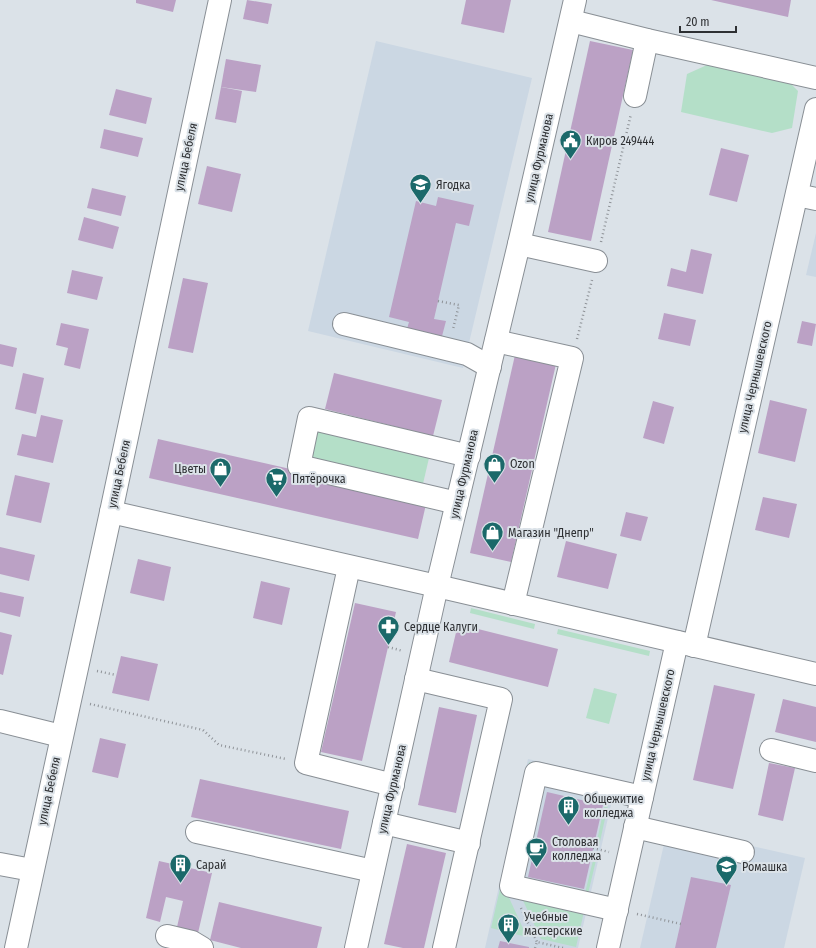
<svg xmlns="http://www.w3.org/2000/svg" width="816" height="948" font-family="'Fira Sans Condensed',sans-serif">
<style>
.built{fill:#cbd7e3}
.green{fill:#b4dfc8}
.building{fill:#bba1c5}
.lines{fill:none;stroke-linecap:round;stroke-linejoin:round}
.minor-casing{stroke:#898f95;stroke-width:24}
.path{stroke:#8f9398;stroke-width:2.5;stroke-dasharray:1 3;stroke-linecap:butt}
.minor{stroke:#fff;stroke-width:22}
.labels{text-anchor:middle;stroke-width:4;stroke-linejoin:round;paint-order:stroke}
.poi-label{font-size:12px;fill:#2e3033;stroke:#dbe2e8;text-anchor:start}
.street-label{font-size:12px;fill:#2e3033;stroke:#dbe2e8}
</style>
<rect width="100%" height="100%" fill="#dbe2e8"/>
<g class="built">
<polygon points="376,41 532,78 463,368 308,331"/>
<polygon points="816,233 816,277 806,275"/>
<polygon points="528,759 608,777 602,802 611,805 578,948 485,948"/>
<polygon points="668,827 805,858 784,948 640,948"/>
</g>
<g class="green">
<polygon points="707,65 791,84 798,91 792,128 772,133 681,112 687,74"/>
<polygon points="313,430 429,458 422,488 306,460"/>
<polygon points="471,608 535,624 534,629 470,613"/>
<polygon points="558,629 650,651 649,656 557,634"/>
<polygon points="594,688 617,694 609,724 586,718"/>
<polygon points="529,762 605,779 534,770 506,891 527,937 491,928"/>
<polygon points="538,780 610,796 599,846 596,845 606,799 541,784 519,879 585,893 595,852 598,852 587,898 515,882"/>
<polygon points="519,892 585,907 576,947 541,939"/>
</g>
<g class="building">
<polygon points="136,0 176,0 173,12 136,3"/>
<polygon points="247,0 272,4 268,24 243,19"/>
<polygon points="466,0 511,0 504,33 461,24"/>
<polygon points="711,0 791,0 788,17"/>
<polygon points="590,41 633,50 591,241 548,232"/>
<polygon points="226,59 261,65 256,92 221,87"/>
<polygon points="221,87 242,91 236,123 215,119"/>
<polygon points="116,89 152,98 146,124 109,115"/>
<polygon points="104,129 143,138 138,157 100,148"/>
<polygon points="721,148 749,155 737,202 709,195"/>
<polygon points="207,166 241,174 232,212 198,204"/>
<polygon points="92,188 126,196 121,216 87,208"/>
<polygon points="438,197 474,205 469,226 456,223 434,319 446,321 441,340 406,332 409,322 389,317 416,201 436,206"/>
<polygon points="84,217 119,227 113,249 78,240"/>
<polygon points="691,249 712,254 703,294 667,286 671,268 686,272"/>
<polygon points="72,270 103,277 97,300 67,293"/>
<polygon points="183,278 208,283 193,353 168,348"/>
<polygon points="664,313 696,320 690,346 658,339"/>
<polygon points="802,321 816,324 812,346 797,343"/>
<polygon points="61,323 89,329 80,369 64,365 68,348 56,345"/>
<polygon points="0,344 17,348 13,367 0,364"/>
<polygon points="515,355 556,364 511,562 470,553"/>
<polygon points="23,373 44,378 36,414 15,409"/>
<polygon points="334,373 442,400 433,436 325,409"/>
<polygon points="770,400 807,409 795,462 758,453"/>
<polygon points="653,401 674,407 664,444 643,438"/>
<polygon points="41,415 63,420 53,463 17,455 22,434 36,437"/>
<polygon points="158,439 427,500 418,539 149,478"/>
<polygon points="15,475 50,483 41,523 6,515"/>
<polygon points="763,497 797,504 789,538 755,530"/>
<polygon points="626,512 648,517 641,541 620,536"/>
<polygon points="566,541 617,554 608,589 557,577"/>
<polygon points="0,547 35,555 29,581 0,574"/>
<polygon points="138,559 171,567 164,601 130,593"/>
<polygon points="261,581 290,588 282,625 253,618"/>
<polygon points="0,592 24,597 20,617 0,612"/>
<polygon points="355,603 396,612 362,761 321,752"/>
<polygon points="458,624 558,649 548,687 449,662"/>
<polygon points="0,632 12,635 3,675 0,674"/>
<polygon points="121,656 158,664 149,701 112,693"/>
<polygon points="714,685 755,694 733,789 693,780"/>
<polygon points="783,699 816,707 816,742 775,732"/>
<polygon points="439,707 477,715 456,813 418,805"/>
<polygon points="100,738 126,744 118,778 92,772"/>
<polygon points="769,763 795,768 783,821 758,815"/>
<polygon points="200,779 349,811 341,849 191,817"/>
<polygon points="547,792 603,805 584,889 528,877"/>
<polygon points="407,844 446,853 424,948 403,948 384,944"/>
<polygon points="159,861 212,873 198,933 177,927 183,901 166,897 160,922 146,918"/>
<polygon points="691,877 731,885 716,948 675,948"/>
<polygon points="219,902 322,927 317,948 241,948 210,940"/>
<polygon points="500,941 529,947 529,948 498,948"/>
</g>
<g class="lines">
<defs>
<g id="minor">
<polyline points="571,21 647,40 816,78"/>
<polyline points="635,96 647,40"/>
<polyline points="797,195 816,199"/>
<polyline points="519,244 596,261"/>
<polyline points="344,324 467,354 490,367"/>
<polyline points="496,341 572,358 513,604"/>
<polyline points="457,503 299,466 309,418 469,456"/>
<polyline points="111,512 450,589 816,674"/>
<polyline points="349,567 306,763 393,785"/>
<polyline points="694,646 816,109"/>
<polyline points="416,679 501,699 444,948"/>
<polyline points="0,721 61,736"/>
<polyline points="771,750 816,761"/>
<polyline points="384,823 469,843"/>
<polyline points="635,827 743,852"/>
<polyline points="197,832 373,871"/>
<polyline points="0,864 32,870"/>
<polyline points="617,910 511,886 536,773 642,797"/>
<polyline points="167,936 192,942 202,948"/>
<polyline points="16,948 111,512 220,0"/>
<polyline points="356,948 437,586 519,244 575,0"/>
<polyline points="608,948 677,642"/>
</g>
</defs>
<use href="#minor" class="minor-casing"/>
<g class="path">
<polyline points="601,242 631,114"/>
<polyline points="438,301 459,305 453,329"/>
<polyline points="577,339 592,280"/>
<polyline points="388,647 403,651"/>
<polyline points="97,671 116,675"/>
<polyline points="90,704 203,730 219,745 286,759"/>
<polyline points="593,848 609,852"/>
<polyline points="521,908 537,942"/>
<polyline points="637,914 681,924"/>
<polyline points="535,948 537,942 563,948"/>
</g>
<use href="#minor" class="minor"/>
</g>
<defs>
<symbol id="civic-pin" viewBox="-11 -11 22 30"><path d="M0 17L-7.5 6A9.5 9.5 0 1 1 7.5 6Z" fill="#1b696a" stroke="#dbe2e8"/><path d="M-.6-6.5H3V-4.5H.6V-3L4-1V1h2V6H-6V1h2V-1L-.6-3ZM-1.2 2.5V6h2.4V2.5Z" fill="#fff"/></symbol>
<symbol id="school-pin" viewBox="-11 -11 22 30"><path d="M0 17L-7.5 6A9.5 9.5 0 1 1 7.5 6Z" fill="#1b696a" stroke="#dbe2e8"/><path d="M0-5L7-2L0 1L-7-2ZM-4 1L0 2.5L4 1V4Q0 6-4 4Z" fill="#fff"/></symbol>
<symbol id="shop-pin" viewBox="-11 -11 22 30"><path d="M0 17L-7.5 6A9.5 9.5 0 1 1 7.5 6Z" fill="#1b696a" stroke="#dbe2e8"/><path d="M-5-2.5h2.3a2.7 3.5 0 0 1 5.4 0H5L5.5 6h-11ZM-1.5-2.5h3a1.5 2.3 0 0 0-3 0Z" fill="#fff"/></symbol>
<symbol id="supermarket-pin" viewBox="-11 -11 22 30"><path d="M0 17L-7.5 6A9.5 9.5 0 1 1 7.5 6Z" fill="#1b696a" stroke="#dbe2e8"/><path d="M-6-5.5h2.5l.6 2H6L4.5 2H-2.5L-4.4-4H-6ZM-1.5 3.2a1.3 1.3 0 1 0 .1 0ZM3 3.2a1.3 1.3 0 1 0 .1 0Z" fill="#fff"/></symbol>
<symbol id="pharmacy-pin" viewBox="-11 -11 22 30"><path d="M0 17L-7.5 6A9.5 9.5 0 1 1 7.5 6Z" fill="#1b696a" stroke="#dbe2e8"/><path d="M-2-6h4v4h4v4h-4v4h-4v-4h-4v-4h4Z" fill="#fff"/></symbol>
<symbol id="building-pin" viewBox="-11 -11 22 30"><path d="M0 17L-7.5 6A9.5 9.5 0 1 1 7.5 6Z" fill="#1b696a" stroke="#dbe2e8"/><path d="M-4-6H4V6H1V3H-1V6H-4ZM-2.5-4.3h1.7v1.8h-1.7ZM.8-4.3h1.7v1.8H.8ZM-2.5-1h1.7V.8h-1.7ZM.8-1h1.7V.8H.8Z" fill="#fff"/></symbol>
<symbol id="cafe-pin" viewBox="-11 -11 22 30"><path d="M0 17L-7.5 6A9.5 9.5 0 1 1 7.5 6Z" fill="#1b696a" stroke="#dbe2e8"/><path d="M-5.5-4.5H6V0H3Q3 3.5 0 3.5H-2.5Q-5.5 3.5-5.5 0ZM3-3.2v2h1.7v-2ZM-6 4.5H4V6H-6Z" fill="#fff"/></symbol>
</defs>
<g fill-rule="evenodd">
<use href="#civic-pin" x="558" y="128" width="25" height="34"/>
<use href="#school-pin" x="408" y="172" width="25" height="34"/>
<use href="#shop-pin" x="482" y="452" width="25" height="34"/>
<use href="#shop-pin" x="208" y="456" width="25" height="34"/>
<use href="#supermarket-pin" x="264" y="466" width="25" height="34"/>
<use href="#shop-pin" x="480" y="520" width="25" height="34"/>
<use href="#pharmacy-pin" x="376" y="614" width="25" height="34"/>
<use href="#building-pin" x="556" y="794" width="25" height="34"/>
<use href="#cafe-pin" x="524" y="836" width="25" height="34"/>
<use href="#building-pin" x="168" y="852" width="25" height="34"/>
<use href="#school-pin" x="714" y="854" width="25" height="34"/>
<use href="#building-pin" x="496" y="912" width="25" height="34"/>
</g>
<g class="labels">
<g class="poi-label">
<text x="586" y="145">Киров 249444</text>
<text x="436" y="189">Ягодка</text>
<text x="510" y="468">Ozon</text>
<text x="206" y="473" text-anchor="end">Цветы</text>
<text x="292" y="483">Пятёрочка</text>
<text x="508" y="537">Магазин "Днепр"</text>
<text x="404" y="631">Сердце Калуги</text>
<text x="584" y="803">Общежитие<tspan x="584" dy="14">колледжа</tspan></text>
<text x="552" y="846">Столовая<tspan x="552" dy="14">колледжа</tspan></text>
<text x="196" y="869">Сарай</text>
<text x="742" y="871">Ромашка</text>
<text x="524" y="921">Учебные<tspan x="524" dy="14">мастерские</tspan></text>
</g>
<g class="street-label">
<text transform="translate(186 157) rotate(-78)" y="4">улица Бебеля</text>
<text transform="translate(539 158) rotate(-77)" y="4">улица Фурманова</text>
<text transform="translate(755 377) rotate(-77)" y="4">улица Чернышевского</text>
<text transform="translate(119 474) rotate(-78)" y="4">улица Бебеля</text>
<text transform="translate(464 474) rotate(-77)" y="4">улица Фурманова</text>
<text transform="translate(658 725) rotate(-77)" y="4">улица Чернышевского</text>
<text transform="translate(392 789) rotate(-77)" y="4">улица Фурманова</text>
<text transform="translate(49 791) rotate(-78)" y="4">улица Бебеля</text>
</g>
</g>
<path d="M680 26v6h56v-6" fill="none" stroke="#2e3033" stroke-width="2"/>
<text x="686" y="26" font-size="12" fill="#2e3033" stroke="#dbe2e8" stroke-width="3" paint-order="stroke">20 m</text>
</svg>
